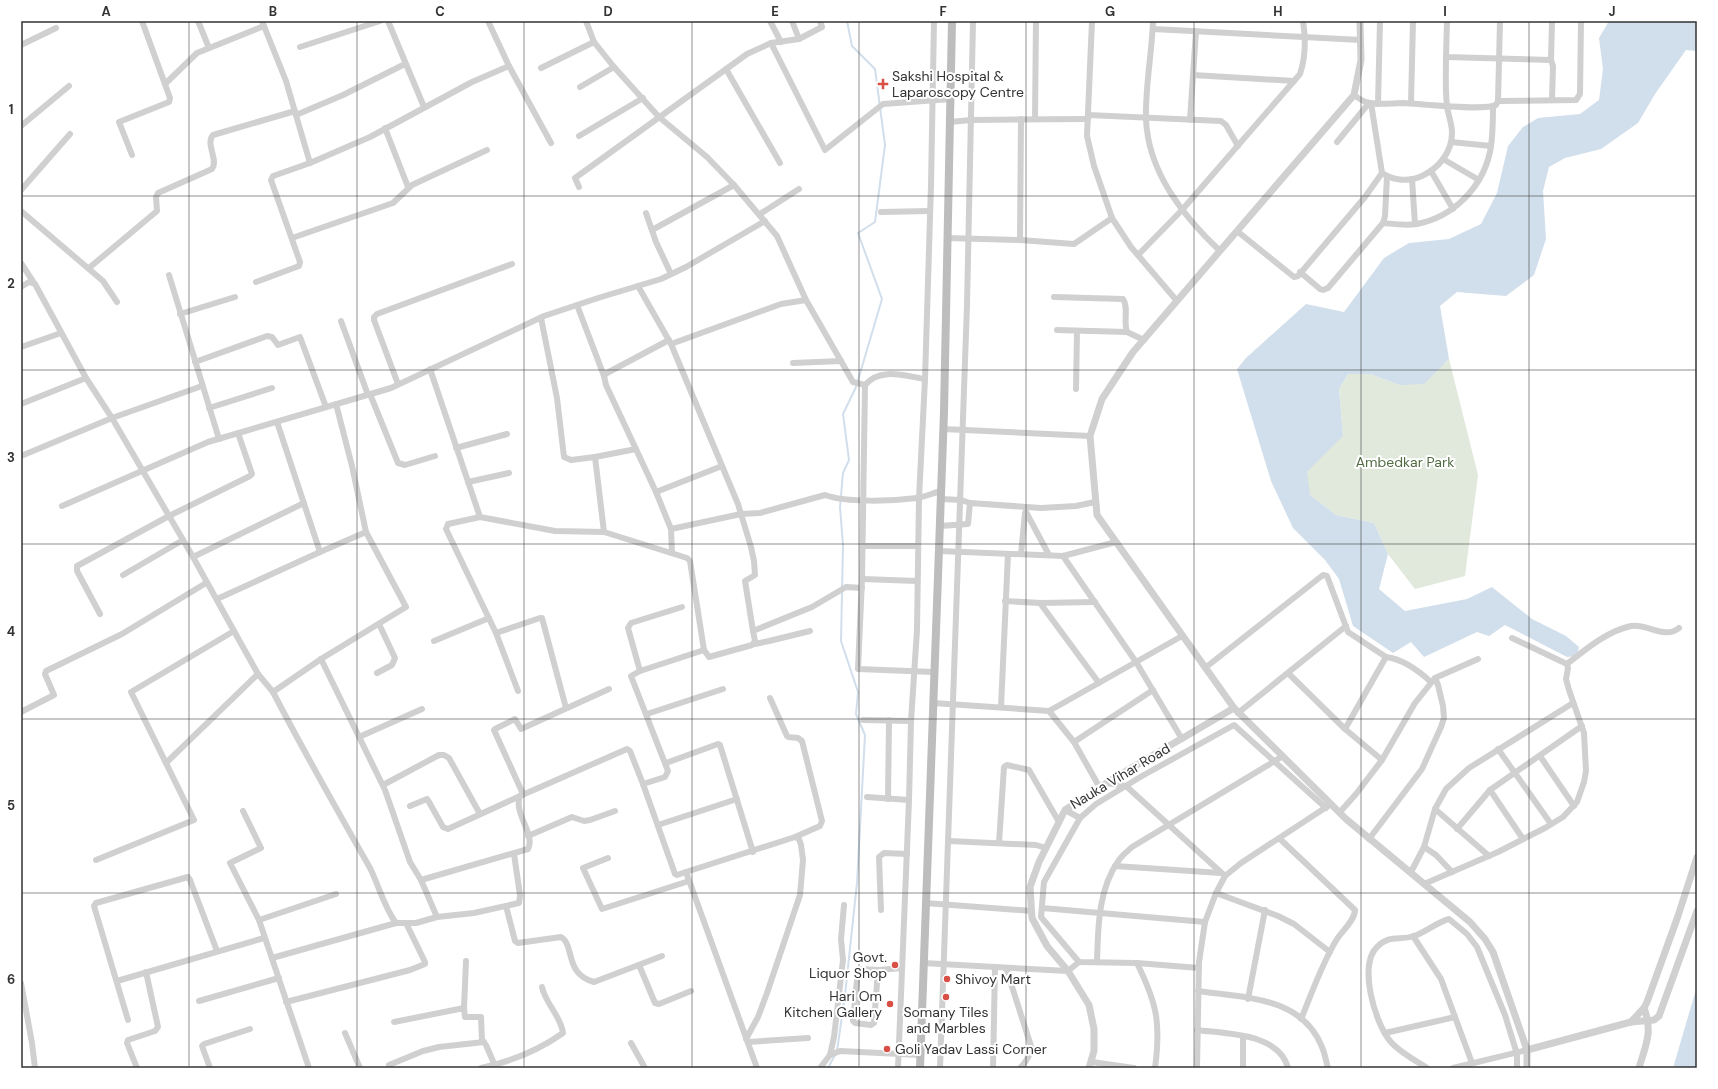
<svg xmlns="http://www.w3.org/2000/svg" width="1718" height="1089" font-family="'DM Sans',sans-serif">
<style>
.green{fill:#e1e9dd}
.water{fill:#d1deeb}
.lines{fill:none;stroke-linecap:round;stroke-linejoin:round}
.stream{stroke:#d1deeb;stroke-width:2}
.minor{stroke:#d0d0d0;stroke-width:6}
.tertiary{stroke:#d0d0d0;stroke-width:7}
.secondary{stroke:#bdbdbd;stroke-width:8}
.grid{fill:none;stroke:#333;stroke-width:1;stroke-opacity:0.55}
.poi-dot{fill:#d84f46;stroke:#fff;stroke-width:1.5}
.labels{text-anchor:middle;stroke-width:4;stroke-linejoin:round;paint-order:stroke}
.poi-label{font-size:14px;fill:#333;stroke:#fff;text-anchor:start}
.park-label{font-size:14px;fill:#516c43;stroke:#fff}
.street-label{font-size:14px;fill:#333;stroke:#fff}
.neatline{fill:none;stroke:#333;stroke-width:1.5}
.grid-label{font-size:13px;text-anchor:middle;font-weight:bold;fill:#333}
</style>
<rect width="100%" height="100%" fill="#fff"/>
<polygon class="green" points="1449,359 1478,475 1465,576 1415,589 1388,554 1374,523 1336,515 1310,495 1305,484 1307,472 1324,448 1343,436 1339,389 1348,374 1370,374 1400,385 1445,363"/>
<g class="water">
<polygon points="1609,21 1697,21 1697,51 1686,50 1655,94 1638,123 1601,149 1565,158 1549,167 1543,191 1546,239 1534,275 1506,296 1457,292 1440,306 1449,359 1424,384 1400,385 1370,374 1348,374 1339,389 1343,436 1307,472 1310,495 1336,515 1374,523 1388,554 1379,589 1405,611 1467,599 1492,587 1532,619 1566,636 1579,647 1577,656 1567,657 1505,625 1489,636 1477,632 1424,657 1411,642 1393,653 1353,626 1339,579 1325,560 1293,528 1271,481 1237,369 1246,358 1306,304 1344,312 1384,258 1409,243 1449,239 1481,224 1497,193 1508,146 1523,127 1538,118 1580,114 1599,100 1603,69 1599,38"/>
<polygon points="1697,986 1697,1068 1673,1068"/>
</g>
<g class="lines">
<g class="stream">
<polyline points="837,1051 845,995 857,883 865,735 856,714 858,692 841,641 843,545 840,507 843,473 849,460 843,414 856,387 882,299 858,233 875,222 885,145 875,69 852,46 847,21"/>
<polyline points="828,1068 835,1055"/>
</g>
<g class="minor">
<polyline points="198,21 209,48"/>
<polyline points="262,21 286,81 310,163"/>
<polyline points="388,21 424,107"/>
<polyline points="586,21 594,42 614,67 659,117 707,157 734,185 777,236 806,300 853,382 865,385 862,579 858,669 934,672"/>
<polyline points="770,21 781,42"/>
<polyline points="792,21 799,39"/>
<polyline points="1092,21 1087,136 1094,166 1112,218 1131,247 1177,301"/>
<path d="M 1153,21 C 1152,53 1145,87 1146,119 C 1148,172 1183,216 1220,251"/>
<polyline points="1447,21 1446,57 1551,60 1552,21"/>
<polyline points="1153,29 1361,40"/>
<polyline points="771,43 825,150 883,104 951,99"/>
<polyline points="21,45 56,28"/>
<polyline points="300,47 380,21"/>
<polyline points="1551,60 1553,66 1552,100"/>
<polyline points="509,66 551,143"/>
<polyline points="541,68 594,42"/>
<polyline points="726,69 780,163"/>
<polyline points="1193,75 1294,81"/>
<polyline points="165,84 197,53 264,26"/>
<polyline points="580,87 614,67"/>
<path d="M 1354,95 C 1359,99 1364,102 1370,103 C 1381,105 1393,103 1404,103 C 1422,104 1484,111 1496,105 L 1498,101 L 1500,21"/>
<polyline points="1498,101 1576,100 1580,94 1581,21"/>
<polyline points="1411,103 1413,21"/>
<polyline points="1378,104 1380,21"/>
<polyline points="296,115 343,95 405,64"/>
<polyline points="1088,115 1221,121 1226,125 1238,146"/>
<polyline points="1035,119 1036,21"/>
<polyline points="1190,120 1196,31"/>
<polyline points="950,122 971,120 1088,119"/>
<polyline points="21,126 69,86"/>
<polyline points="385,128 408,187"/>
<polyline points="579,136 643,98"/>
<polyline points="1337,142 1369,103"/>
<polyline points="1451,142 1491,146"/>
<polyline points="132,155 119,122 169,102 170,98 142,21"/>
<polyline points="1443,159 1479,180"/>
<polyline points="1431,171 1453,209"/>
<path d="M 1382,173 C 1394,181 1409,182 1422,176 C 1439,168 1452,152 1452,133 C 1452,123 1448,115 1447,106 C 1445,90 1446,73 1446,57"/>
<polyline points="1412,179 1415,224"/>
<polyline points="579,187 575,178 747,54 771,43 799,39 822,27 820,21"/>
<polyline points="21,190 70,134"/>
<polyline points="21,211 103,281 117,302"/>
<polyline points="881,212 930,211"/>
<polyline points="646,213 656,242 671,274"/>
<polyline points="760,214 799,189"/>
<path d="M 1383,223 C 1394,224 1406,226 1417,224 C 1453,217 1482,188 1490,152 C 1493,137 1493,122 1493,106"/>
<polyline points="652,230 734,185"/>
<polyline points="1237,231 1294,277 1298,276 1365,197 1382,173 1371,103"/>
<polyline points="292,238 393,203 412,185 487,150"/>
<polyline points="947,238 1020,240 1074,244 1112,218"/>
<polyline points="1020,240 1021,119"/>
<path d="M 1138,255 L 1182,210 L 1300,74 C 1306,56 1306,40 1303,21"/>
<polyline points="21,263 34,283"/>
<path d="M 89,268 L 157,211 L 156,197 L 158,193 L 212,169 C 219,160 205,144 213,135 L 295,111"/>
<polyline points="1300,272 1320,289 1323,290 1328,288 1383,223 1385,216 1387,176"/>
<polyline points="169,275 219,439"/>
<polyline points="256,282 299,266 300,262 271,180 273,176 310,163 370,137 472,82 509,66 488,21"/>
<polyline points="638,286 671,344 738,504 751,547 754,561 755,575 745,581 753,631"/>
<polyline points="21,287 29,282 35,284 86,378 112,418 193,557 234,631 131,692 194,820 96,860"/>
<path d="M 1054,297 L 1123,299 C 1129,307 1123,322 1127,332 L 1144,340"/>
<polyline points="577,305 604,376"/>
<polyline points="180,314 235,297"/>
<polyline points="541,318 557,398 564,457 571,460 595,457 604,532"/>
<polyline points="341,321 368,395"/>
<polyline points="1057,330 1127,332"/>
<polyline points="671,344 781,304 806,300"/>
<polyline points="21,347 61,333"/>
<polyline points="195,362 267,336 272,337 278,345 300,337 326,407"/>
<polyline points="793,363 841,361"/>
<polyline points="430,369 480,517 555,531 604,532 687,558 690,561 704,650"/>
<polyline points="398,384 374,320 374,317 377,314 512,264"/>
<path d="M 865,385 C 880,367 905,376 925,379"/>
<polyline points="1076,389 1077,331"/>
<polyline points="370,394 398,463 405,465 435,456"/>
<polyline points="21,404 86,378"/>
<path d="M 336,404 L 352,466 L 366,532 L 406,607 L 321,659 L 273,692 C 304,752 337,810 370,868 C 379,886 384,907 396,923"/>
<polyline points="209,408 272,388"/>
<polyline points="943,429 1090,436"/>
<polyline points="456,448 507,434"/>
<polyline points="21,456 112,418 202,386"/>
<polyline points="595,457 636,449"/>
<polyline points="468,482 509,473"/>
<polyline points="656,492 606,385 604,376 607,373 669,340"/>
<polyline points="970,503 1041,508 1076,506 1095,502"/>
<polyline points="62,506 208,442 391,388 544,316 598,298 661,279 686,267 765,221"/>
<polyline points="1026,512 1049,555"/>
<polyline points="480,517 448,524 446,529 496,633 518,691"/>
<polyline points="940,526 968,524 970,503 961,500 941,499"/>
<path d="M 671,529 L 741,514 L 760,513 L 825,495 C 847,503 893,501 917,498 C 925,497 933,493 941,491"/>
<polyline points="863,546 918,546"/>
<polyline points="939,551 1063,556 1116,542"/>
<polyline points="320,552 366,532"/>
<polyline points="672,553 671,529 656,492 722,466"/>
<polyline points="1021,554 1025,513"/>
<polyline points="193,557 304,503"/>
<polyline points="123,575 183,540"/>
<polyline points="862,579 917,581"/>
<polyline points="217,599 320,552 277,422"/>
<polyline points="1005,601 1040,603 1095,602"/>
<polyline points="1040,603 1099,683"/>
<polyline points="100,614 77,571 77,566 169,516 250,476 252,474 238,433"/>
<polyline points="234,631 258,674 273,692"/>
<polyline points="496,633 540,618 542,618 566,708"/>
<polyline points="434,641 489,618"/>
<polyline points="755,644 769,641 810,631"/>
<path d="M 321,659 L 385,790 L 410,862 L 421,880 L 528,849 C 536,835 513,813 520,796 L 627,749 L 630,751 L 643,784 L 675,874 L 677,875 L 686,872 L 757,1068"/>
<path d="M 1567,664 C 1585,650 1607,631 1631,626 C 1647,623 1665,640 1679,628"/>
<path d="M 1205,668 L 1323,575 L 1327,576 L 1348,632 L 1386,657 C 1402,659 1419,671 1431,682"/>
<polyline points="640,671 704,650 709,657 752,645 755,641 753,631 812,607 846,587 862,588"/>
<polyline points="377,673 392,665 395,658 379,624"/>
<polyline points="1288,673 1345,729 1382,760"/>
<polyline points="770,698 787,736 788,737 798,738 802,741 822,821 820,826 795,837"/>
<polyline points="933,703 1049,711 1136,662 1063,556"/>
<polyline points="1001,707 1008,554"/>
<polyline points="1049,711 1074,742 1100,788"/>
<polyline points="21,712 54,695 45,674 46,671 122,634 206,583"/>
<polyline points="1238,713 1346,626"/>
<polyline points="647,714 723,689"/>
<polyline points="863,720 911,721"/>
<polyline points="1345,729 1386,657"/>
<polyline points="359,737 422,709"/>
<polyline points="1182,739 1136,662 1182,636"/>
<polyline points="1074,742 1153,690"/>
<polyline points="1498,749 1551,824"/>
<polyline points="1540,756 1574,806"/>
<polyline points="166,763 258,674"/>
<polyline points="666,763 718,744 720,745 753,852"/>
<polyline points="1106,783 1126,786 1225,876"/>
<polyline points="643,784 665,777 668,771 631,676 640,671 628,628 631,623 682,607"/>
<polyline points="383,785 439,755 444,755 449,758 480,814"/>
<polyline points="1490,790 1523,839"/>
<polyline points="523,794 494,730 495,729 515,719 521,729 609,689"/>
<polyline points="867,797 909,800"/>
<polyline points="888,799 889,720"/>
<polyline points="410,806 427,799 429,802 443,827 448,829 520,796"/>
<polyline points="1435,809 1489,856"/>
<polyline points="1065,810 1080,818"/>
<polyline points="243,811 261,848 230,863 259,920 309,1068"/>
<polyline points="1340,812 1356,794 1382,760 1415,703 1435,678 1478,659"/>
<polyline points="658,825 737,799"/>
<polyline points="1457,829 1490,790 1582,726"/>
<polyline points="528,836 572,817 584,821 590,820 615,811"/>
<path d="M 1280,839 L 1355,910 C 1355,920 1343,930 1337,939 C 1322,963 1312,993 1301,1019"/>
<polyline points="1369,839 1422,769 1441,727 1444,718 1443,706 1438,685 1435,678"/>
<polyline points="949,841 1036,845 1046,848"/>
<polyline points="999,843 1004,767 1007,765 1029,770 1059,822"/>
<polyline points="1424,847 1436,855 1452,872"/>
<polyline points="608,858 583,868 602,909 689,881"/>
<polyline points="1115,866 1221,873"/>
<polyline points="686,872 795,837 799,839 801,845 803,860 800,895 767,993 758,1017 746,1039"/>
<polyline points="1411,872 1424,847 1435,809 1446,789 1469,768 1573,703"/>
<polyline points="1424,884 1498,852 1545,828 1563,817 1577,802 1584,782 1586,771 1584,733 1569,690 1566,679 1568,668 1567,664 1512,638"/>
<polyline points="1216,893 1278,916 1294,924 1330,952"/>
<polyline points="925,903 1032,911"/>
<path d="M 506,906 L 515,941 L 518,943 L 561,937 C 575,945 564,974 594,982 L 662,956"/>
<polyline points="1042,908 1205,922"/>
<polyline points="881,910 879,857 884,853 907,854"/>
<polyline points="437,917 474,913 519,903 520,895 514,854"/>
<polyline points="259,920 336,894"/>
<polyline points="1413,936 1441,979 1472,1063"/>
<polyline points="272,958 396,923 416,923 437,917 421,880"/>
<path d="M 1097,962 C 1098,928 1098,889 1119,860 C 1122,855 1128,851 1132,847 L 1283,756"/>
<polyline points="923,963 1068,971 1079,962"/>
<path d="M 1137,963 C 1157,1004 1161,1023 1155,1068"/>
<polyline points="639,965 655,1003 659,1004 691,991"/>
<path d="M 1006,968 L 1031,1046 C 1031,1055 1027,1061 1020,1068"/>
<polyline points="1199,968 1137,963 1079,962 1041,917 1044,882 1080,818 1096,804 1142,776 1234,725 1326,808"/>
<polyline points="878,970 874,1023 871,1025 855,1023 853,1021 858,970 861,969 878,970 902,968"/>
<polyline points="117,981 264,938"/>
<polyline points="21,983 32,1043 35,1068"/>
<path d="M 1198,991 C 1244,998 1302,996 1322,1047 C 1325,1054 1326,1061 1328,1068"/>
<polyline points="1248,999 1265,910"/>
<polyline points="199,1001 279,978"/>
<polyline points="286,1002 410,970 425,964 425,962 406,923"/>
<polyline points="464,1008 466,961"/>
<polyline points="128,1020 94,906 96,903 188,877 190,880 217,951"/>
<polyline points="394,1022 464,1008 465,1017 481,1017 482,1040 486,1045 496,1068"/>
<path d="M 1197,1030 C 1227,1034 1279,1033 1288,1068"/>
<polyline points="345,1033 360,1068"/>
<polyline points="1385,1033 1455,1017"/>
<polyline points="748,1042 808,1038"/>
<polyline points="631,1043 645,1068"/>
<polyline points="830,1055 834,1037 843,960 841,939 844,905"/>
<polyline points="1092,1062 1134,1068"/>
<polyline points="389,1065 423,1051 439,1047 484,1042"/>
<polyline points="137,1068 127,1043 128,1040 155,1031 158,1027 146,972"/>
<polyline points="210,1068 202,1046 204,1044 250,1029"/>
<path d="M 481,1068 C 509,1062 539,1050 563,1033 C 561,1016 545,1003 542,987"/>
<polyline points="820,1068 830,1055 840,1051 920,1055"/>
<polyline points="898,1068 909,800 911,721 917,630 919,498 925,379 931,185 934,21"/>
<polyline points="940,1068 967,305 973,21"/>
<polyline points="993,1068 995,968"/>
<polyline points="1197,1068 1199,962 1205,922 1216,893 1225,876 1241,863 1328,806"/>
<polyline points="1243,1068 1243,1037"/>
<path d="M 1427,1068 C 1415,1060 1399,1052 1390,1041 C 1375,1023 1358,965 1377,947 C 1390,934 1399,941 1414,936 C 1426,932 1437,922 1449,919 L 1467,934 L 1477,947 L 1505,1015 L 1517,1054 L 1517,1068"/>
<polyline points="1453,1068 1527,1050"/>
</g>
<g class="tertiary">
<polyline points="1360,21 1361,60 1354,95 1133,352 1102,399 1090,436 1097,515 1234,708 1346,819 1470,922 1485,939 1493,952 1527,1050 1527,1068"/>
<polyline points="1631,1022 1644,1008 1647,1002 1678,916 1697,857"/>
<polyline points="1527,1050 1631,1022 1654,1020 1659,1016 1697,911"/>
<polyline points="1089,1068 1094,1051 1094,1029 1089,1005 1068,971 1047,946 1032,918 1030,887 1039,862 1065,810 1116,777 1234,708"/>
<path d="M 1639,1068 C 1646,1044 1653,1032 1644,1008"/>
</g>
<polyline class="secondary" points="920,1068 944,412 952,21"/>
</g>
<path class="grid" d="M 189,21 L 189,1068M 357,21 L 357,1068M 524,21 L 524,1068M 692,21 L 692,1068M 859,21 L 859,1068M 1026,21 L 1026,1068M 1194,21 L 1194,1068M 1361,21 L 1361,1068M 1529,21 L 1529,1068M 21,196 L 1697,196M 21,370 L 1697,370M 21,544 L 1697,544M 21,719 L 1697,719M 21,893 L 1697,893"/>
<g class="poi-dot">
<path d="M881 78h4v4h4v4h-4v4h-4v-4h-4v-4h4z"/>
<circle cx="895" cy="965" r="4"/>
<circle cx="947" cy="979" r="4"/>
<circle cx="946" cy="997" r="4"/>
<circle cx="890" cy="1004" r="4"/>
<circle cx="887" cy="1049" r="4"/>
</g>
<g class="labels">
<g class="poi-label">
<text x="892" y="81">Sakshi Hospital &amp;<tspan x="892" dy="16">Laparoscopy Centre</tspan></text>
<text x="887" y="962" text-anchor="end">Govt.<tspan x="887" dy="16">Liquor Shop</tspan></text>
<text x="955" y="984">Shivoy Mart</text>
<text x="882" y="1001" text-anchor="end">Hari Om<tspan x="882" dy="16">Kitchen Gallery</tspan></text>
<text x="946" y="1017" text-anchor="middle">Somany Tiles<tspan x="946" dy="16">and Marbles</tspan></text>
<text x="895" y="1054">Goli Yadav Lassi Corner</text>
</g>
<g class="park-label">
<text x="1405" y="467">Ambedkar Park</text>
</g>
<g class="street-label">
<text transform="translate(1120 776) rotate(-31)" y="5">Nauka Vihar Road</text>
</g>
</g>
<rect width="1718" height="1089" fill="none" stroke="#ffffff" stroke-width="44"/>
<rect x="22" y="22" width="1674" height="1045" class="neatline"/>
<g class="grid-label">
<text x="106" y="16">A</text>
<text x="273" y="16">B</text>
<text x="440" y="16">C</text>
<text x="608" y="16">D</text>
<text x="775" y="16">E</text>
<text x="943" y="16">F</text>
<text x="1110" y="16">G</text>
<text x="1278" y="16">H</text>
<text x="1445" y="16">I</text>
<text x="1612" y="16">J</text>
<text x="11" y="114">1</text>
<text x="11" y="288">2</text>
<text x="11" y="462">3</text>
<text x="11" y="636">4</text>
<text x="11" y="810">5</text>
<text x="11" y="984">6</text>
</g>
</svg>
